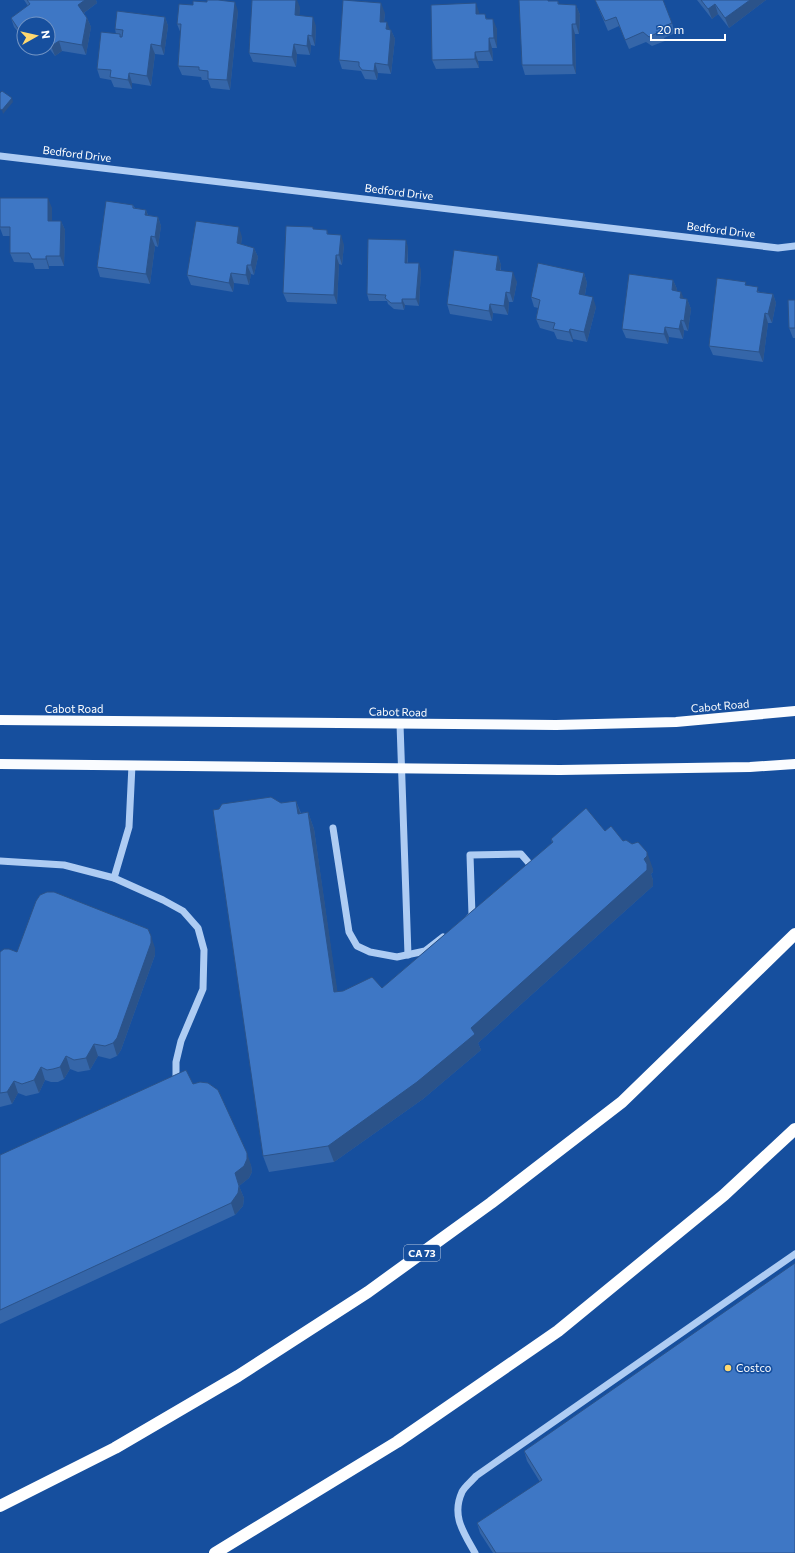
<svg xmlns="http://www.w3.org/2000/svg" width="795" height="1553" font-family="Commissioner,sans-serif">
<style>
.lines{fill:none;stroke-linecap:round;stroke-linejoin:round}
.minor{stroke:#aeccf3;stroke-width:7}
.major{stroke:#fafcff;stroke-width:10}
.highway{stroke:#fff;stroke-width:12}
.wall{fill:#3566a9}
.shaded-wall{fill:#2b538a}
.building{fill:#3e77c5;stroke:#2b538a}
.poi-dot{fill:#ffd970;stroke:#164f9e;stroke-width:1.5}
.labels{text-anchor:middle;stroke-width:3.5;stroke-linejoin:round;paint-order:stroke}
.shield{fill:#164f9e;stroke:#b9cae2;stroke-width:1}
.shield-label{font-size:10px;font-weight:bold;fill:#fff}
.street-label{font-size:11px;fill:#fff;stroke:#164f9e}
.poi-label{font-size:11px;fill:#fff;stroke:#164f9e;text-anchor:start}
</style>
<rect width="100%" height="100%" fill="#164f9e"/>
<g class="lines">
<g class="minor">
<polyline points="0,156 778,248 795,246"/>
<polyline points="400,724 408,955"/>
<polyline points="333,828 349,932 357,946 370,952 397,957 425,951 443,937"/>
<polyline points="0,861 64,865 114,878 163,900 183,911 198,928 204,950 203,989 181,1041 176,1062 176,1085"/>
<polyline points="114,878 129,827 132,765"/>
<polyline points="469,918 472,915 470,855 521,854 534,869"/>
<path d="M 475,1553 C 464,1533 451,1516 462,1492 C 464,1487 472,1481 476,1476 L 795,1254"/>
</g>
<g class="major">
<polyline points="0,720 556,725 676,722 795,711"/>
<polyline points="0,764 560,770 750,767 795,764"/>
</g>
<g class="highway">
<polyline points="0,1506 115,1448 238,1376 368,1292 491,1203 622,1102 795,934"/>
<polyline points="215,1553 397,1442 558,1331 724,1195 795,1129"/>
</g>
</g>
<g class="wall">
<polygon points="24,0 96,0 97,3 84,13 87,18 91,27 86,55 62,51 55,56 48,47 48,24 24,24 24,44 21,40 19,33 14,27 11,18 28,6"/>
<polygon points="595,0 672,23 675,33 664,38 665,41 652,46 646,42 629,49 619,26 608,31"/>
<polygon points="697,0 766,0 729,28 718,14 712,19"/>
<polygon points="548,1 558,1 559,4 576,5 580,15 579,34 575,34 576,74 525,75 522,65"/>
<polygon points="300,7 299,15 316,26 315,46 311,45 310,55 297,54 296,67 253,62 249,53"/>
<polygon points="238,11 230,90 211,88 208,80 202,80 201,77 182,75 178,66 181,34 177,24"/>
<polygon points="479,12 479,14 488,19 497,29 497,48 492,48 493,61 478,61 479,68 436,69 432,60"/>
<polygon points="385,13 384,22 390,30 391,30 395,39 391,74 378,73 377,80 365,79 361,71 342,69 339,60"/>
<polygon points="165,17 168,26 164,55 155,54 151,86 132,83 132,89 114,87 111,80 100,78 97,69 116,34 115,29"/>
<polygon points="28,48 46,48 35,56"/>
<polygon points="0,198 52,208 52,221 61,221 65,230 64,266 49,266 49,269 35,269 33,263 14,262 10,253 10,236 3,236 0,228"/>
<polygon points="133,205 135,208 146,210 148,215 158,217 161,226 158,247 155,246 150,284 100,277 97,267"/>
<polygon points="314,230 327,230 328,235 344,245 342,265 339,264 337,304 287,302 283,293"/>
<polygon points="242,237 241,244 254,248 258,257 254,275 251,274 249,285 234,283 233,292 191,285 187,275"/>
<polygon points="408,247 408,263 421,270 419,306 405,305 404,310 394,309 388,304 387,301 369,301 367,294"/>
<polygon points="498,256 501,265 501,271 517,282 513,302 509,302 508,315 493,313 492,321 450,314 447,304"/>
<polygon points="584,273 587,283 585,295 596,307 587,342 573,339 573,342 557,339 554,332 540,328 536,319 538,308 534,307 531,297"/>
<polygon points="673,280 677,289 677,291 684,299 687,299 691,309 688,331 684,330 683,339 669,337 668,344 626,338 622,329"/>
<polygon points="747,286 760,292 773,294 776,303 772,323 768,323 763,362 713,355 709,346"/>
<polygon points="795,300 795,338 793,338 789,328"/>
<polygon points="296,801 301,813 308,812 314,829 337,992 382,988 552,843 551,839 605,831 623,841 653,869 653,872 651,874 653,880 653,886 478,1043 481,1050 423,1099 334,1162 269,1172 263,1156 281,803"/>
<polygon points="155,948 155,955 121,1050 117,1056 110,1059 98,1056 90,1070 78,1072 70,1069 64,1079 58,1082 51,1082 45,1080 39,1093 26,1096 18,1093 12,1104 0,1107 0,952 17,952"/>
<polygon points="193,1084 251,1165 252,1172 249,1178 239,1186 244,1198 243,1206 235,1215 0,1324 0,1155"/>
<polygon points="524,1451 795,1553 493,1553 480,1533 477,1523 540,1482 527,1461"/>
</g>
<g class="shaded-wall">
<polygon points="85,0 96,0 97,3 81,15 78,5"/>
<polygon points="296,0 297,0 300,7 299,25 295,15"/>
<polygon points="750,0 766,0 729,28 725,18"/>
<polygon points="235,2 238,11 230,90 227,80"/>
<polygon points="381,3 385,13 383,31 380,22"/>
<polygon points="476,3 479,12 479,24 476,14"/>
<polygon points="715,4 718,14 712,19 708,9"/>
<polygon points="576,5 580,15 579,34 576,24"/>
<polygon points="165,17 168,26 164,55 161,46"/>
<polygon points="313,17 316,26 315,46 312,36"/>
<polygon points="87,18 91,27 86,55 82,45"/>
<polygon points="493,19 497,29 497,48 494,38"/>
<polygon points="387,22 391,32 386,29"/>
<polygon points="572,24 575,34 576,74 573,65"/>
<polygon points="391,30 395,39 391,74 388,65"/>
<polygon points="308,35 311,45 310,55 307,46"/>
<polygon points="489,38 492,48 493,61 489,51"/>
<polygon points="59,41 62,51 55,56 51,46"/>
<polygon points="151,44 155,54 151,86 147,76"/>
<polygon points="294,44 297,54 296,67 292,57"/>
<polygon points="32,48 46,48 35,56"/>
<polygon points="475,52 478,61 479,68 475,59"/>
<polygon points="375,63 378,73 377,80 374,71"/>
<polygon points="129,73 132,83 132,89 128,80"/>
<polygon points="12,98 13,102 3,114 2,110"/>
<polygon points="48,198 52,208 52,230 48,221"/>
<polygon points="146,210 149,219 145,215"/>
<polygon points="158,217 161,226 158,247 155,237"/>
<polygon points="61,221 65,230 64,266 60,256"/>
<polygon points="239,227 242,237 240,253 237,243"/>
<polygon points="341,235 344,245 342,265 339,255"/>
<polygon points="151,236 155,246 150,284 146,274"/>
<polygon points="406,240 408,247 407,269 405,263"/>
<polygon points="254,248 258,257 254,275 251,265"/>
<polygon points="336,255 339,264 337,304 334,295"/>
<polygon points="46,256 49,266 49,269 46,259"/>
<polygon points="498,256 501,265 499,280 496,270"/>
<polygon points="419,263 421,270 419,306 416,299"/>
<polygon points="247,265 251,274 249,285 246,275"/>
<polygon points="513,272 517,282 513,302 510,293"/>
<polygon points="231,273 234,283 233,292 229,283"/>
<polygon points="584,273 587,283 583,304 579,294"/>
<polygon points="673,280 677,289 675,300 672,290"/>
<polygon points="506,292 509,302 508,315 504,306"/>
<polygon points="681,292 685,301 680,298"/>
<polygon points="773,294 776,303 772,323 768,314"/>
<polygon points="593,297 596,307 587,342 584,332"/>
<polygon points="402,299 405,305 404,310 402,303"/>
<polygon points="687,299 691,309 688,331 684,321"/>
<polygon points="490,304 493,313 492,321 489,311"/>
<polygon points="765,313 768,323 763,362 759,352"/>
<polygon points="681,320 684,330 683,339 679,329"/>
<polygon points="665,327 669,337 668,344 664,334"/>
<polygon points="570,329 573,339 573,342 569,332"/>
<polygon points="296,801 302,818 298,814"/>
<polygon points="308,812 314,829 340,1009 334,992"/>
<polygon points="647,852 653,869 653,872 651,874 653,880 653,886 478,1043 481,1050 423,1099 334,1162 328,1146 471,1028 644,859"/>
<polygon points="151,936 155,948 155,955 121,1050 117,1056 113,1043"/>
<polygon points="94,1044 98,1056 90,1070 86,1058"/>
<polygon points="66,1056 70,1069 64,1079 60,1067"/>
<polygon points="41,1067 45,1080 39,1093 34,1080"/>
<polygon points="14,1081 18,1093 12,1104 7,1092"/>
<polygon points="247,1153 251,1165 252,1172 249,1178 239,1186 235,1173"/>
<polygon points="239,1186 244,1198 243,1206 235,1215 231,1203"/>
</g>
<g class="building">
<polygon points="27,0 85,0 78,5 87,18 82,45 59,41 51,46 48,42 48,24 24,24 24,38 18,31 19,30 11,18 30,4"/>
<polygon points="207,0 218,0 235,2 227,80 208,79 208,71 199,70 199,67 178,66 181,24 177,24 179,4 193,5 193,1 207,2"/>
<polygon points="252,0 296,0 295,15 313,17 312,36 308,35 307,46 294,44 292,57 249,53"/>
<polygon points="343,0 381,3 380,22 387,22 386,29 391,30 388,65 375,63 374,71 362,70 359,66 359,62 339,60"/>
<polygon points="519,0 548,0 548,1 558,1 558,4 576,5 576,24 572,24 573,65 522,65"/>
<polygon points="595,0 663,0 672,23 660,28 661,31 649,37 643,32 625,40 616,17 605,21"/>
<polygon points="701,0 750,0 725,18 715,4 708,9"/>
<polygon points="476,3 476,14 485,14 486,19 493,19 494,38 489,38 489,51 475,52 475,59 432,60 431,5"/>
<polygon points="117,11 165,17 161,46 151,44 147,76 129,73 128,80 110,77 111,70 97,69 101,32 120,34 120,37 122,37 123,30 115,29"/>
<polygon points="2,91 12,98 2,110 0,109 0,93"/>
<polygon points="0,198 48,198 48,221 61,221 60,256 46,256 46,259 32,259 29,253 10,253 10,227 0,227"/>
<polygon points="106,201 133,205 133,208 146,210 145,215 158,217 155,237 151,236 146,274 97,267"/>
<polygon points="196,221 239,227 237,243 254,248 251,265 247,265 246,275 231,273 229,283 187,275"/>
<polygon points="286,226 313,227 313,229 327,230 327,234 341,235 339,255 336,255 334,295 283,293"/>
<polygon points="368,239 406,240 405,263 419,263 416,299 402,299 402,303 391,303 385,298 386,295 367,294"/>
<polygon points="454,250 498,256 496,270 513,272 510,293 506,292 504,306 490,304 489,311 447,304"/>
<polygon points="538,263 584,273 579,294 593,297 584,332 570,329 569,332 553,329 555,323 536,319 540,300 531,297"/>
<polygon points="629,274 673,280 672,290 681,292 680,298 687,299 684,321 681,320 679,329 665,327 664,334 622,329"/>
<polygon points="717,278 746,282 745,285 758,287 757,292 773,294 768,314 765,313 759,352 709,346"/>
<polygon points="788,300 795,300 795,328 789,328"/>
<polygon points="271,797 281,803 296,801 298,814 308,812 334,992 343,991 372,977 382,988 553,842 551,839 586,808 605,831 611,826 623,841 626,840 632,844 638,842 647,852 647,856 644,859 647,864 647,870 471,1028 475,1034 417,1082 328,1146 263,1156 213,810 219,809 222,804"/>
<polygon points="47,892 54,892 148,929 151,936 151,943 117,1038 113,1043 105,1046 94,1044 86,1058 74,1060 66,1056 60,1067 53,1069 47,1070 41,1067 34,1080 22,1084 14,1081 7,1092 0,1093 0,952 4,949 9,949 17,952 36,901 40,895"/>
<polygon points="186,1070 193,1084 200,1082 208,1083 218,1090 247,1153 247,1159 244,1166 235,1173 239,1186 238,1193 231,1203 0,1310 0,1155"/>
<polygon points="795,1263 795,1553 496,1553 477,1523 542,1480 524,1451"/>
</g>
<circle class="poi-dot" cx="728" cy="1368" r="4"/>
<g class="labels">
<rect class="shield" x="404" y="1245" width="36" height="16" rx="3"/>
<g class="shield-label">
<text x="422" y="1257">CA 73</text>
</g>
<g class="street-label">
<text transform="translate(77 154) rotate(7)" y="4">Bedford Drive</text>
<text transform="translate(399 192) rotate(7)" y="4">Bedford Drive</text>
<text transform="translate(721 230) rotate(7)" y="4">Bedford Drive</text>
<text transform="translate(720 706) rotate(-5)" y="4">Cabot Road</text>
<text x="74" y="713">Cabot Road</text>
<text transform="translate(398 712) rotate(1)" y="4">Cabot Road</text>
</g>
<g class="poi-label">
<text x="736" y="1372">Costco</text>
</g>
</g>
<g transform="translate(36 36) rotate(82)"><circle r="19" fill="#164f9e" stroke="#7395c5"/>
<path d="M0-3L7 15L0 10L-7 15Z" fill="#ffd970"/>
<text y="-6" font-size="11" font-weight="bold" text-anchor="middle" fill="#ffffff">N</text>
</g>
<path d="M651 34v6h74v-6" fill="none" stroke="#ffffff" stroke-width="2"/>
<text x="657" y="34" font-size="12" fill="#ffffff" stroke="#164f9e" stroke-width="3" paint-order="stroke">20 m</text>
</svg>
